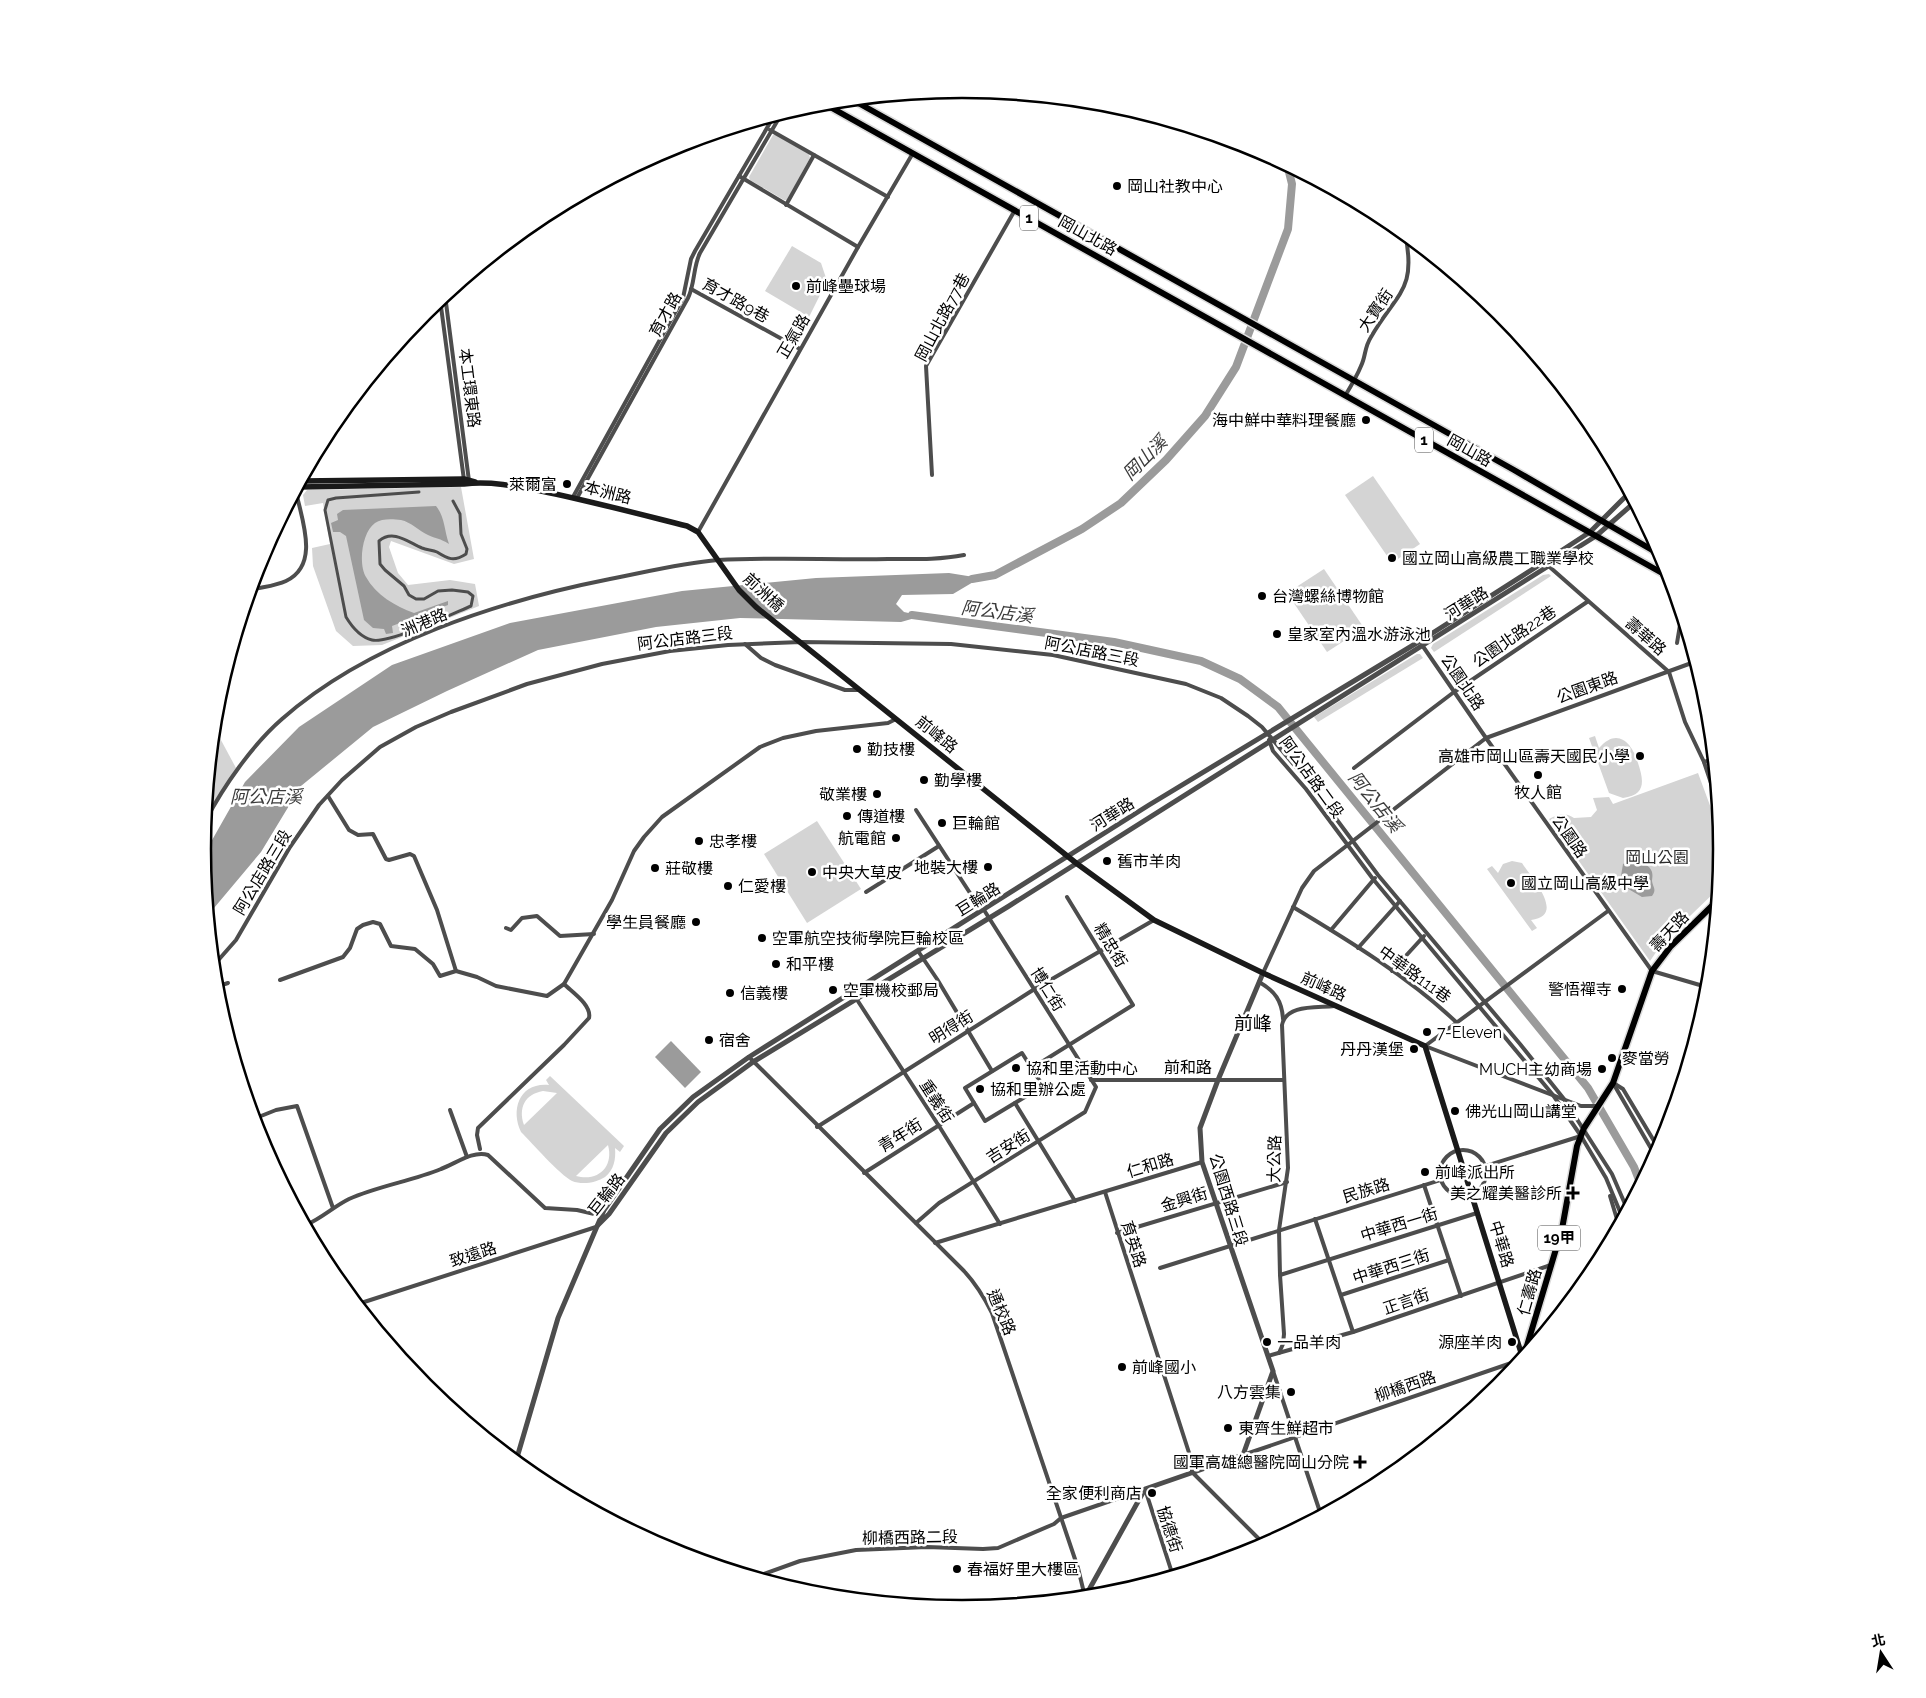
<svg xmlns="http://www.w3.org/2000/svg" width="1926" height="1698" font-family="Raleway,'Noto Sans TC',sans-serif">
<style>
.green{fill:#d4d4d4;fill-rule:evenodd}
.water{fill:#9b9b9b}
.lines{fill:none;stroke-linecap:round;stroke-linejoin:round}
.river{stroke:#9b9b9b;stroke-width:8}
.primary-casing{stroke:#dbdbdb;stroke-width:9}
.pedestrian{stroke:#4d4d4d;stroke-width:3}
.minor{stroke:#4d4d4d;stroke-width:4}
.tertiary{stroke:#4d4d4d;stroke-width:5}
.secondary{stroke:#1a1a1a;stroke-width:5.5}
.primary{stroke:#000;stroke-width:6}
.poi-dot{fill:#000;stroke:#fff;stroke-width:2}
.labels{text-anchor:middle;stroke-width:5;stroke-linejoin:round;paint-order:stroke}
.shield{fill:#fff;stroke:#4c4c4c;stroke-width:1}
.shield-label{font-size:15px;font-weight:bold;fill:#000}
.poi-label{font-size:16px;fill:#000;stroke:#fff;text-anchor:start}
.street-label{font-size:16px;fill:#000;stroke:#fff}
.park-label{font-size:16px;fill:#2b2b2b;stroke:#fff}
.water-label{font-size:18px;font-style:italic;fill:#3c3c3c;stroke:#fff}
.quarter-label{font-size:19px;fill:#000;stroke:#fff}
.rim{fill:none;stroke:#000;stroke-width:2.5}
</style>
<rect width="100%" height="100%" fill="#fff"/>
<g class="green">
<polygon points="773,135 776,135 809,154 810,158 787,200 784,200 750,180 749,177"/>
<polygon points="792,246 821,263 827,281 809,317 765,291"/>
<polygon points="1373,476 1420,544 1392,563 1345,495"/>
<polygon points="461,487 474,559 454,564 391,541 389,547 398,573 408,585 450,580 475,584 479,606 382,645 353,646 336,631 313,566 312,548 330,544 323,503 305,506 303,495 307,490"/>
<polygon points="1324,569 1364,628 1327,652 1287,593"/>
<polygon points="1549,574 1551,576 1434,652 1431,648 1433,644 1543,575"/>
<polygon points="1417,654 1420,654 1423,658 1318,722 1314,717"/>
<polygon points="215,729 236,768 206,817"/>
<path d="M 1595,736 L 1599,748 C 1617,727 1632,742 1638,763 C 1644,781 1646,795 1623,798 L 1609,793 L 1589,738 Z"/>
<path d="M 1698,773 L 1722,838 L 1723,849 L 1719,888 L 1663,942 L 1650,961 L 1549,819 C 1559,814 1564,812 1574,818 L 1591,817 L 1597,810 L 1593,798 L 1609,797 L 1613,804 Z"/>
<polygon points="817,821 861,889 807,923 764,854"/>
<path d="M 1512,861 L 1522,863 C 1531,877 1567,916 1531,920 L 1537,928 L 1532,931 L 1487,869 L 1492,866 L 1498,873 L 1503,864 Z"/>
<path d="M 550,1076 L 624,1146 L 620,1152 L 615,1148 C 616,1159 614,1170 605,1177 C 596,1183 582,1185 572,1181 C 560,1175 532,1143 521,1132 C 510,1109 520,1082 549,1085 L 546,1080 ZM 543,1091 L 557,1093 L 524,1125 C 518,1108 525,1094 543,1091 ZM 608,1145 C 614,1167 598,1182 576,1176 Z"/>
</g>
<g class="water">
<path d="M 436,506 C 445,517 444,530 449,544 C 440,538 436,539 428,535 C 419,531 411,522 401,520 C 393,519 382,518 375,523 C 362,532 358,564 366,577 C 376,595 395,606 414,613 L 448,601 L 448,605 L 392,626 L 393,633 L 386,634 L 384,629 L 373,628 L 364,620 L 346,536 L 340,532 L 333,532 L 331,523 L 338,520 L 337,514 L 343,510 Z"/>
<polygon points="949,573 980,578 953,594 902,595 896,604 904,612 922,616 901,622 740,618 656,627 538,650 447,691 373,727 301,786 261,852 209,914 203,856 245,782 299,727 392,665 510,623 682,591 816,578"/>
<path d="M 1627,862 C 1635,862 1649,862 1652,872 C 1653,876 1652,878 1652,881 C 1653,888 1657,889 1652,896 L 1642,897 L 1625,887 L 1621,876 L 1623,864 Z"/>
<polygon points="671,1041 701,1072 685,1088 655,1057"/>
</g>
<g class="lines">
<g class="river">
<polyline points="972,579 995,575 1082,529 1121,503 1166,460 1205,416 1236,367 1288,229 1292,184 1287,164"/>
<polyline points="912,615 1114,642 1201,661 1240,679 1278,707 1588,1088 1634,1167 1641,1185"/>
</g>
<defs>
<g id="primary">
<polyline points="853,100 1514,470 1666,558"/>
<polyline points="823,103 1671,578"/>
<polyline points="1523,1359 1562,1229 1577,1146 1584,1128 1613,1083 1652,971 1671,946 1718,900"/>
</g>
</defs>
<use href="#primary" class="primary-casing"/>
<path class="pedestrian" d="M 419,492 L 336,498 L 328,500 L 325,510 L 346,617 C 352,627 360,637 372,640 C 389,644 452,614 471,606 L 473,596 L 468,592 L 452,590 L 438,591 L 424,599 L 416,599 L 409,595 L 404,586 L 385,570 L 380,564 L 379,541 C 393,529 408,542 422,548 C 427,550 433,550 437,552 C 448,559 454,562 466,554 L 467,549 L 461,534 L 460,514 L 453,501"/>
<g class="minor">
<polyline points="770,130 888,197"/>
<polyline points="786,205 814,155"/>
<polyline points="858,247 913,153"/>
<polyline points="691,289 800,349"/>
<polyline points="445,295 469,481"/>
<polyline points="440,299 464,480"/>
<path d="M 1345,396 C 1351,386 1357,376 1361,366 C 1366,356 1364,348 1371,337 C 1397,292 1417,291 1405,233"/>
<polyline points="932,475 926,366 1015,210"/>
<polyline points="573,497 683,298 691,259 695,251 774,116"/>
<path d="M 577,498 L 688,298 C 695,284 693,267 700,253 L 782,113"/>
<polyline points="698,532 858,247 739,176"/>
<polyline points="1544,562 1669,672 1685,722 1704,762 1719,807"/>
<path d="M 251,590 C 262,587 275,586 286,581 C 320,565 302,520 296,492"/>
<polyline points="1677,643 1682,613"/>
<polyline points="745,644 761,658 775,665 845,690 860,690"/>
<polyline points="1422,645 1486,738 1652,971 1710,988"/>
<polyline points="1269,740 1273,751 1306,789 1373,879 1553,1095 1581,1136 1606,1178 1623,1219"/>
<polyline points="1704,762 1714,759"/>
<polyline points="1354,768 1454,692 1587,602"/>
<polyline points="328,796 349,830 358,835 373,834 386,859 389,860 410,854 414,856 437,910 456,971"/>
<polyline points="916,810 970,893"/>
<path d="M 206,820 C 223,787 253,744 282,719 C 368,643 499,601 610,579 C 646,572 682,563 718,560 C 775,557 831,560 888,559 C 913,559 939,560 964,555"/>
<polyline points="866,892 939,846"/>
<path d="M 1293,907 C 1348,940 1410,978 1456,1022"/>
<polyline points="506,928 511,930 522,918 537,916 560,936 594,934"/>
<polyline points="1331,930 1375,878"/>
<polyline points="1358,948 1400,901"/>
<polyline points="918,951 937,979 992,1071"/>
<polyline points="214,965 236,940 290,847 319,805 342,780 380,747 416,727 451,712 527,684 602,664 670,651 728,645 801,642 951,644 1053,655 1186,684 1221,698 1248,716 1262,727 1311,785 1378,875 1520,1044 1564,1099 1612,1174 1628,1211"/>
<polyline points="1392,971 1424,936"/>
<polyline points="1263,973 1302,888 1314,871 1486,738 1697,661"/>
<polyline points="280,980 343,957 350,948 357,929 363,925 373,922 380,924 391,946 415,949 433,964 440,976 456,971 477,977 496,986 547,996 564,984 612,900 634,851 644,837 662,817 760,747 783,738 816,731 888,723 896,719"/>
<path d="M 1259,982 C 1275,991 1282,1001 1283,1019"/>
<polyline points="216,987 228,983"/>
<polyline points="852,992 939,1126 1000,1224"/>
<polyline points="1425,1046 1608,911"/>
<polyline points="1425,1046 1581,1106 1598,1106"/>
<polygon points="1022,1053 1043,1086 985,1121 965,1088"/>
<path d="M 749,1057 L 964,1271 C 976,1284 984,1297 992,1313 L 1078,1568 L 1085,1597"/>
<polyline points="1032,1068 1133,1005 1067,897"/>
<polyline points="1091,1080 1284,1080"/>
<polyline points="1613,1083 1656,1157"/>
<polyline points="1615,1084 1623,1089 1660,1151"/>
<polyline points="1015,1103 1075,1201"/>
<polyline points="450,1110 467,1157"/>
<polyline points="261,1116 276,1110 297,1106 333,1208"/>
<polyline points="817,1127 1033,990 1154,920"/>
<path d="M 480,1149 L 477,1135 L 478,1128 L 564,1045 L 589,1018 C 592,1005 572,992 564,984"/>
<circle cx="1463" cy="1173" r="23"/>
<polyline points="864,1173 974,1103"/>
<polyline points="1424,1185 1461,1296"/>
<polyline points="1105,1192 1192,1462 1192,1472 1265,1545"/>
<polyline points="1610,1196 1619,1226"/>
<polyline points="1315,1219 1353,1332"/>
<polyline points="916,1223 939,1203 1085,1112 1096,1087 984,910"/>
<path d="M 306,1225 C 322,1218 333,1207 349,1199 C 378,1186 412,1181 441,1169 C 455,1164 473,1150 488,1155 L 545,1208 L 577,1210 L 603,1216"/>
<polyline points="1117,1233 1287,1182"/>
<polyline points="935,1243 1202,1162"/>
<polyline points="1160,1268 1581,1136"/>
<polyline points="1280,1275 1477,1213"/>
<polyline points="1341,1295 1449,1260"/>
<polyline points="358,1304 596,1227"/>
<path d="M 1279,1353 L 1283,1344 L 1284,1334 L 1280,1275 L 1279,1230 L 1288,1168 L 1282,1025 C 1286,1004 1317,1008 1334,1006"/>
<polyline points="1268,1356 1353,1332 1551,1265"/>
<polyline points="1273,1371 1321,1515"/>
<polyline points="1243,1455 1523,1359"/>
<polyline points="755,1577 800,1561 856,1550 927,1547 983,1549 998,1548 1054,1524 1061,1518 1145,1489 1173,1576"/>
</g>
<g class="tertiary">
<polyline points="598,1225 609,1214 666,1133 698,1102 753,1062 1009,906 1596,536 1635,502"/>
<polyline points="516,1461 558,1318 604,1210 660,1129 693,1097 749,1057 1149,805 1420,641 1544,562 1590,532 1630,492"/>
<polyline points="1085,1597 1145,1489 1243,1455 1273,1371 1202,1162 1200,1128 1218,1080 1263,973"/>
</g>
<g class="secondary">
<polyline points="302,481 464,479 475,482"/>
<path d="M 299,487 L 464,484 C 490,481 516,486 541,491 C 590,501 639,514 687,526 L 698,532 L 739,590 L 756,607 L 1076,863 L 1154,920 L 1263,973 L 1425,1046 L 1523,1359"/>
</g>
<use href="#primary" class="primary"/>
</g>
<g class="poi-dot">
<circle cx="1117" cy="186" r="5"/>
<circle cx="796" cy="286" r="5"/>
<circle cx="1366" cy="420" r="5"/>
<circle cx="567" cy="484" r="5"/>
<circle cx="1392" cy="558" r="5"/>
<circle cx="1262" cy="596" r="5"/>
<circle cx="1277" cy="634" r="5"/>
<circle cx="857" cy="749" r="5"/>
<circle cx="1640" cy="756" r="5"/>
<circle cx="1538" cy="775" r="5"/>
<circle cx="924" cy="780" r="5"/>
<circle cx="877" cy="794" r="5"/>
<circle cx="847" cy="816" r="5"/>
<circle cx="942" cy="823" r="5"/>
<circle cx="896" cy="838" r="5"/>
<circle cx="699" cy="841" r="5"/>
<circle cx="1107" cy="861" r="5"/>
<circle cx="988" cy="867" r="5"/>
<circle cx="655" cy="868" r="5"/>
<circle cx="812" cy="872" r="5"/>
<circle cx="1511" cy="883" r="5"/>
<circle cx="728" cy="886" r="5"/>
<circle cx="696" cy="922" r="5"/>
<circle cx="762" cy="938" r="5"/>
<circle cx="776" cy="964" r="5"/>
<circle cx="1622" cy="989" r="5"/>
<circle cx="833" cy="990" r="5"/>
<circle cx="730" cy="993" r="5"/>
<circle cx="1427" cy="1032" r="5"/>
<circle cx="709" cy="1040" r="5"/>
<circle cx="1414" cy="1049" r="5"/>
<circle cx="1612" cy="1058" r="5"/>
<circle cx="1016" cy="1068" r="5"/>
<circle cx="1602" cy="1069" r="5"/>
<circle cx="980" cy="1089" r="5"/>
<circle cx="1455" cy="1111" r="5"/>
<circle cx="1425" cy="1172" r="5"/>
<path d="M1570.5 1185.5h5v5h5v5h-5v5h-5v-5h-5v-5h5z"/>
<circle cx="1267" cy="1342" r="5"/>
<circle cx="1512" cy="1342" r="5"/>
<circle cx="1122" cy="1367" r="5"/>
<circle cx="1291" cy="1392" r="5"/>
<circle cx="1228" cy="1428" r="5"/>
<path d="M1357.5 1454.5h5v5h5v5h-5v5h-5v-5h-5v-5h5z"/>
<circle cx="1152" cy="1493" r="5"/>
<circle cx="957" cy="1569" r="5"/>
</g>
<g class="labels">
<g class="shield">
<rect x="1020" y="205.5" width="18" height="25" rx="4"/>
<rect x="1415" y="427.5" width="18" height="25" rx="4"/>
<rect x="1538" y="1225.5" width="42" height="25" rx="4"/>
</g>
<g class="shield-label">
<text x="1029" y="223">1</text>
<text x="1424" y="445">1</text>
<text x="1559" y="1243">19甲</text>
</g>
<g class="poi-label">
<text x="1127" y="192">岡山社教中心</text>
<text x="806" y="292">前峰壘球場</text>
<text x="1356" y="426" text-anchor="end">海中鮮中華料理餐廳</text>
<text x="557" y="490" text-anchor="end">萊爾富</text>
<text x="1402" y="564">國立岡山高級農工職業學校</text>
<text x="1272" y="602">台灣螺絲博物館</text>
<text x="1287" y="640">皇家室內溫水游泳池</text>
<text x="867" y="755">勤技樓</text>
<text x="1630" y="762" text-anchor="end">高雄市岡山區壽天國民小學</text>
<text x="934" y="786">勤學樓</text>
<text x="1538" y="798" text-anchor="middle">牧人館</text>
<text x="867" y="800" text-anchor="end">敬業樓</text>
<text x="857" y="822">傳道樓</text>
<text x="952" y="829">巨輪館</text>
<text x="886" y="844" text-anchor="end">航電館</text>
<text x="709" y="847">忠孝樓</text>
<text x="1117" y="867">舊市羊肉</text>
<text x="978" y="873" text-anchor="end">地裝大樓</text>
<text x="665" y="874">莊敬樓</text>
<text x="822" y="878">中央大草皮</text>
<text x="1521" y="889">國立岡山高級中學</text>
<text x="738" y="892">仁愛樓</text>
<text x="686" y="928" text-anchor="end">學生員餐廳</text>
<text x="772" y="944">空軍航空技術學院巨輪校區</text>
<text x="786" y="970">和平樓</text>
<text x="1612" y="995" text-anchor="end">警悟禪寺</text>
<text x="843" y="996">空軍機校郵局</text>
<text x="740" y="999">信義樓</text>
<text x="1437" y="1038">7-Eleven</text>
<text x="719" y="1046">宿舍</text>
<text x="1404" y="1055" text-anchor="end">丹丹漢堡</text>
<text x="1622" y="1064">麥當勞</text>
<text x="1026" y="1074">協和里活動中心</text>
<text x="1592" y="1075" text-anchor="end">MUCH主幼商場</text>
<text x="990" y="1095">協和里辦公處</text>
<text x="1465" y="1117">佛光山岡山講堂</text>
<text x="1435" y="1178">前峰派出所</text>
<text x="1562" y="1199" text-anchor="end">美之耀美醫診所</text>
<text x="1277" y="1348">一品羊肉</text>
<text x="1502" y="1348" text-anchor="end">源座羊肉</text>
<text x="1132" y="1373">前峰國小</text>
<text x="1281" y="1398" text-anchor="end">八方雲集</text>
<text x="1238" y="1434">東齊生鮮超市</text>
<text x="1349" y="1468" text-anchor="end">國軍高雄總醫院岡山分院</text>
<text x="1142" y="1499" text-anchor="end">全家便利商店</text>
<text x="967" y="1575">春福好里大樓區</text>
</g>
<g class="street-label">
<text transform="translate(1088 235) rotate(29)" y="6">岡山北路</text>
<text transform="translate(736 300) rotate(29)" y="6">育才路9巷</text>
<text transform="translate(1375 310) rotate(-56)" y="6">大寶街</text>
<text transform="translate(665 314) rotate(-61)" y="6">育才路</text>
<text transform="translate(942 317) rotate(-62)" y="6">岡山北路77巷</text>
<text transform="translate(793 336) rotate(-60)" y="6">正氣路</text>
<text transform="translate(470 388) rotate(83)" y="6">本工環東路</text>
<text transform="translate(1470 450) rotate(29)" y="6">岡山路</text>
<text transform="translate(608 492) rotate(14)" y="6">本洲路</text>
<text transform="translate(764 592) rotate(43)" y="6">前洲橋</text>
<text transform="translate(1466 603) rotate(-32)" y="6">河華路</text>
<text transform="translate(424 622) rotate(-23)" y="6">洲港路</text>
<text transform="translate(1514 636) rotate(-34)" y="6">公園北路22巷</text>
<text transform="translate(1646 636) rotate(41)" y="6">壽華路</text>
<text transform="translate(685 638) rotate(-7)" y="6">阿公店路三段</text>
<text transform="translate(1092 651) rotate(11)" y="6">阿公店路三段</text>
<text transform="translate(1463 682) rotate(56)" y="6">公園北路</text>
<text transform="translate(1587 687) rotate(-20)" y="6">公園東路</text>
<text transform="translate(937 734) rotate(39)" y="6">前峰路</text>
<text transform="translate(1312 777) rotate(54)" y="6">阿公店路二段</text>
<text transform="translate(1112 814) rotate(-32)" y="6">河華路</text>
<text transform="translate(1570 836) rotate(55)" y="6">公園路</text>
<text transform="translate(262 872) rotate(-59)" y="6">阿公店路三段</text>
<text transform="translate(978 899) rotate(-32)" y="6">巨輪路</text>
<text transform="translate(1669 931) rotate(-47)" y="6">壽天路</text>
<text transform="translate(1111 945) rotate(59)" y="6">精忠街</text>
<text transform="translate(1415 974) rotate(36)" y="6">中華路111巷</text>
<text transform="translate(1324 986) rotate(24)" y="6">前峰路</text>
<text transform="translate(1048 989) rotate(58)" y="6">博仁街</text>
<text transform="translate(951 1027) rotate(-32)" y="6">明得街</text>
<text x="1188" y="1073">前和路</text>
<text transform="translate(937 1101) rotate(57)" y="6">重義街</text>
<text transform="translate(900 1135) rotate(-32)" y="6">青年街</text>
<text transform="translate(1008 1146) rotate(-32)" y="6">吉安街</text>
<text transform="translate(1274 1159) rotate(-89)" y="6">大公路</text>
<text transform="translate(1150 1165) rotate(-17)" y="6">仁和路</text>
<text transform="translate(1366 1190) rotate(-17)" y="6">民族路</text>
<text transform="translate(606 1194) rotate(-52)" y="6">巨輪路</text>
<text transform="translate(1184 1199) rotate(-17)" y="6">金興街</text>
<text transform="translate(1229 1200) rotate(73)" y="6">公園西路三段</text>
<text transform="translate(1399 1224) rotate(-17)" y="6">中華西一街</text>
<text transform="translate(1134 1244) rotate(72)" y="6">育英路</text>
<text transform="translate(1502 1244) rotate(73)" y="6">中華路</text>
<text transform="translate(473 1254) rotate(-18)" y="6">致遠路</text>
<text transform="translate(1391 1266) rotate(-18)" y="6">中華西三街</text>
<text transform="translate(1529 1292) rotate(-74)" y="6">仁壽路</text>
<text transform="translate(1406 1301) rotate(-19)" y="6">正言街</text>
<text transform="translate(1002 1312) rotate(67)" y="6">通校路</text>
<text transform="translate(1405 1386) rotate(-19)" y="6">柳橋西路</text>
<text transform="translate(1170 1529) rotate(72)" y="6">協德街</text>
<text transform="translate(910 1537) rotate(-1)" y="6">柳橋西路二段</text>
</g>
<g class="park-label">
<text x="1657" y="863">岡山公園</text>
</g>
<g class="water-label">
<text transform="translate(1145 458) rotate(-45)" y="6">岡山溪</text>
<text transform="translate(997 612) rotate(7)" y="6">阿公店溪</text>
<text x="266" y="803">阿公店溪</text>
<text transform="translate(1375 802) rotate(51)" y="6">阿公店溪</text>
</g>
<g class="quarter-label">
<text x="1253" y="1030">前峰</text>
</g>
</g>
<path d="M0 0H1926V1698H0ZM211 849a751 751 0 1 1 1502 0a751 751 0 1 1-1502 0Z" fill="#fff" fill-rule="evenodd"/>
<path class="rim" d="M211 849a751 751 0 1 1 1502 0a751 751 0 1 1-1502 0Z"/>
<g transform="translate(1881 1653) rotate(348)" stroke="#ffffff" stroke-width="4" paint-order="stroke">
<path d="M0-4L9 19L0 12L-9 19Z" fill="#000000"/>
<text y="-8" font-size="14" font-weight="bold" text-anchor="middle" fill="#000000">北</text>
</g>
</svg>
